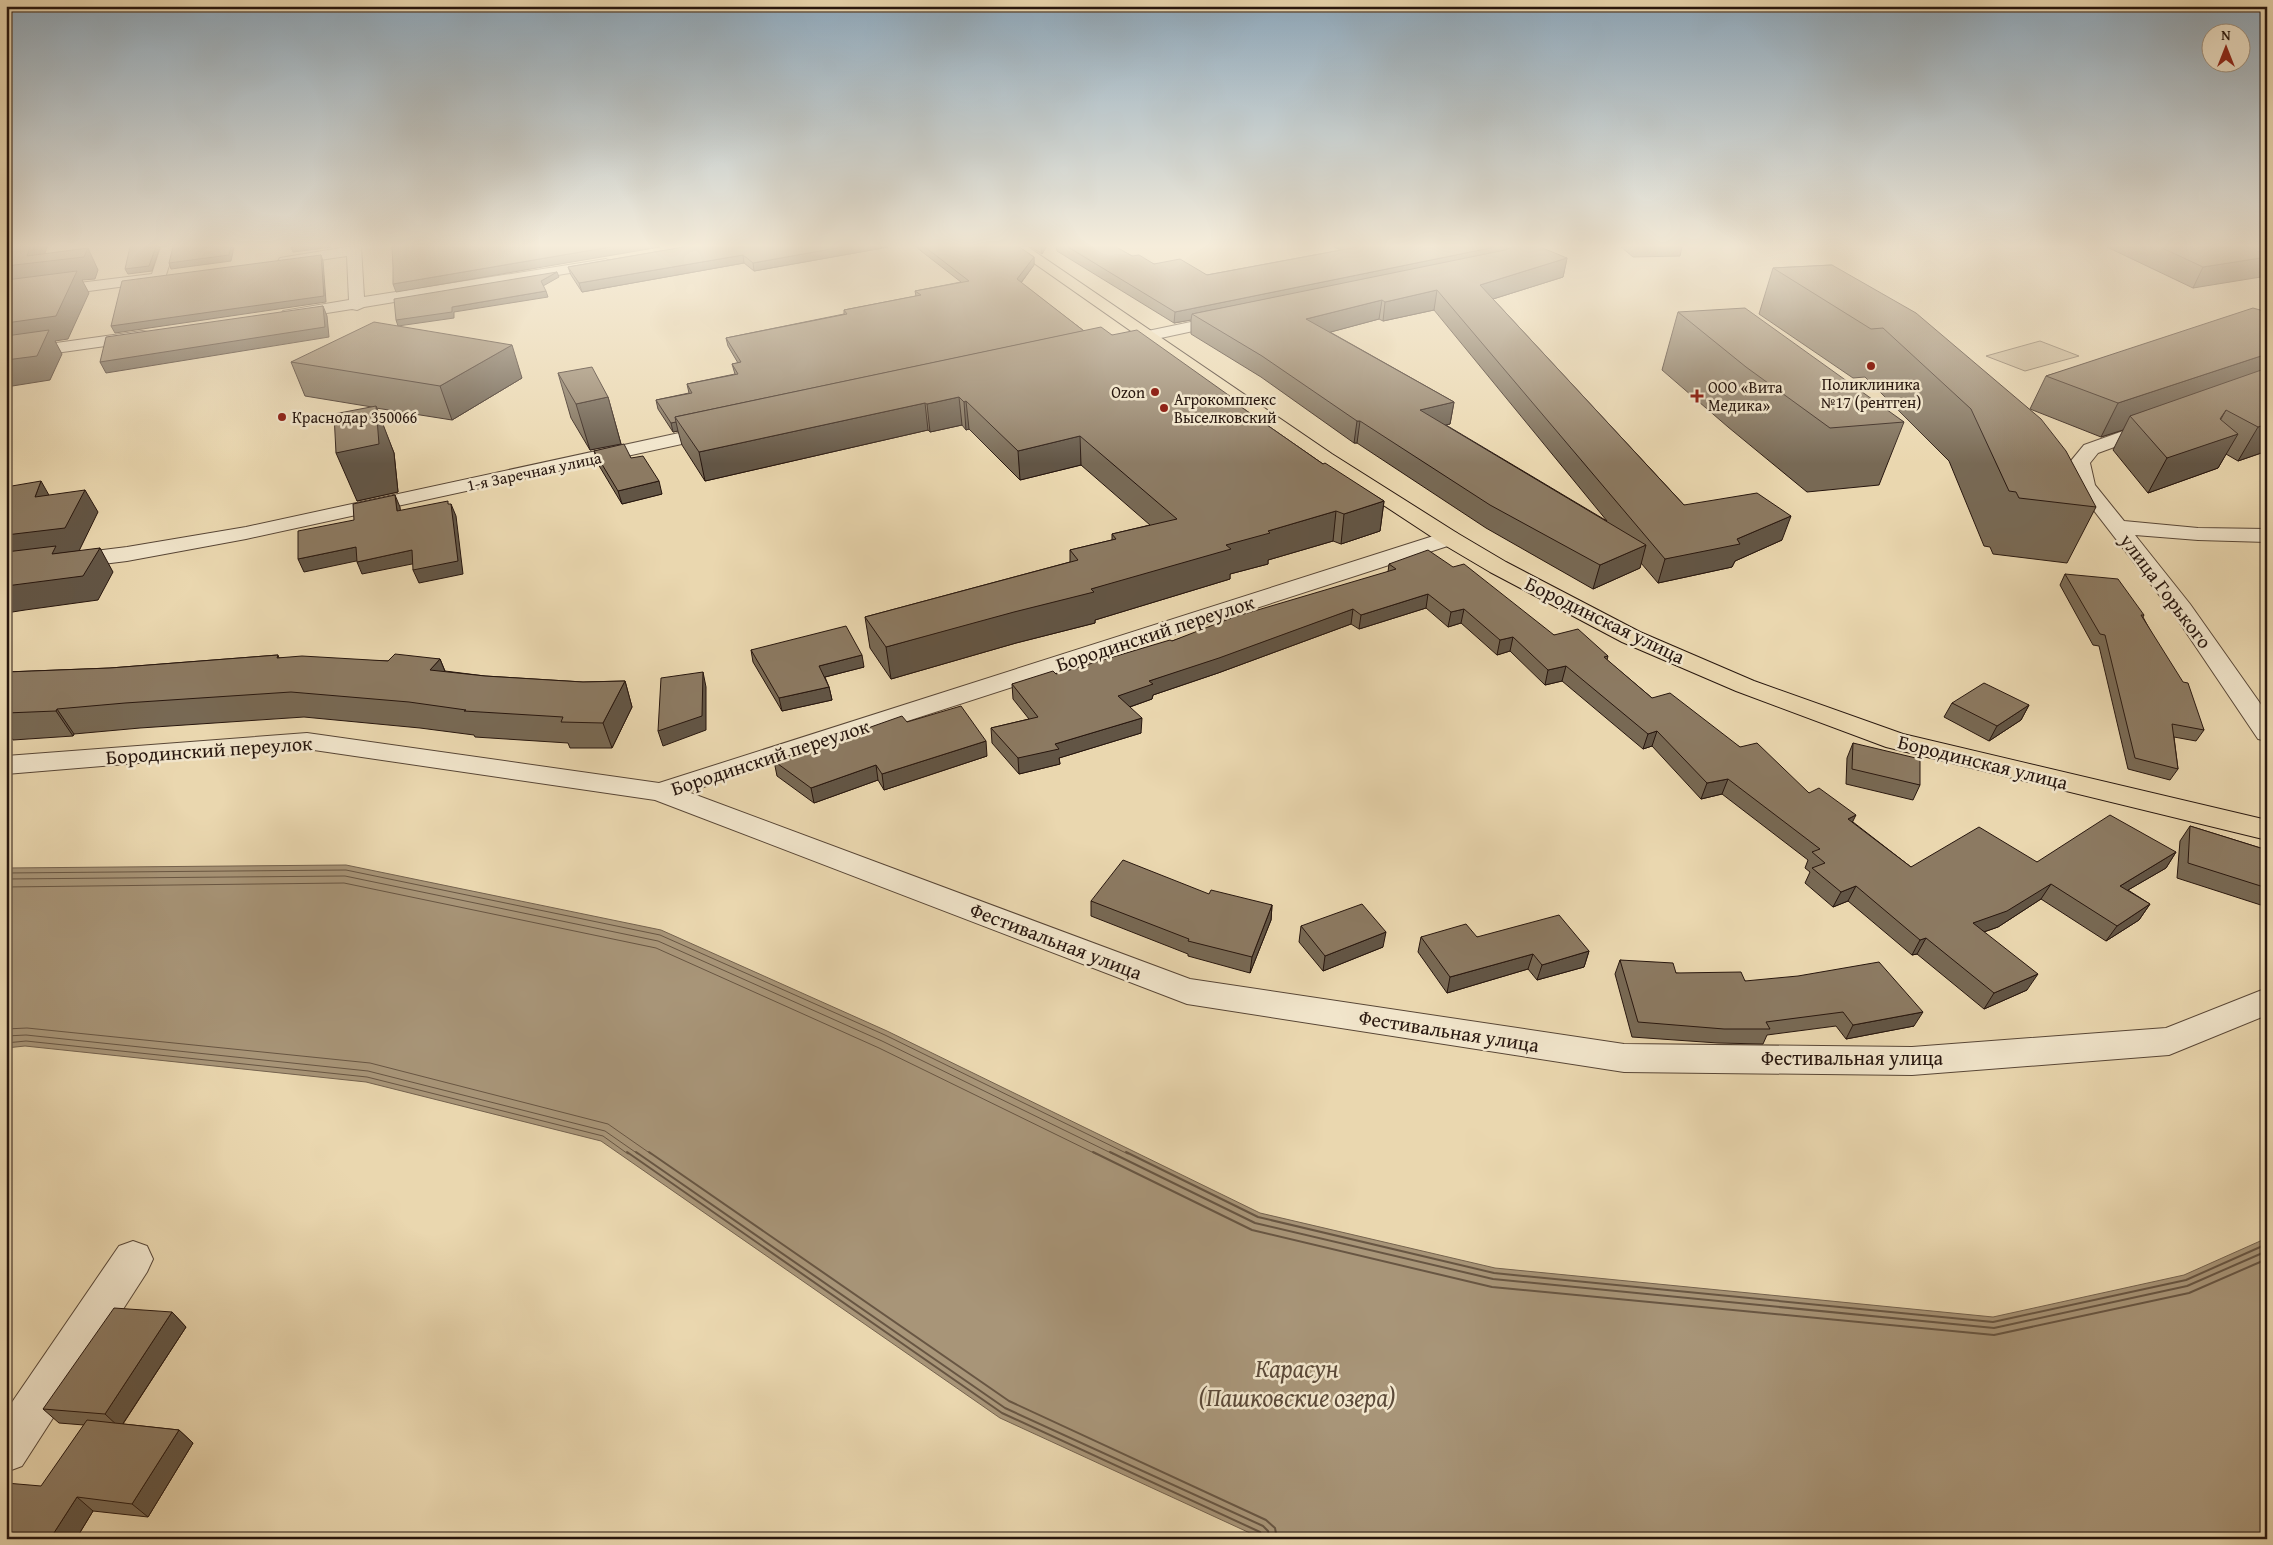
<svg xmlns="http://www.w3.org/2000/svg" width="2273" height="1545" font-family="'Gentium Book Plus',serif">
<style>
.green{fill:#c9b694;stroke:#786651}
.water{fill:#a89578;stroke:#74624e}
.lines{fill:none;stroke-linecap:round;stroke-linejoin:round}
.shore-far1{stroke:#685643;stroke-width:1}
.shore{stroke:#685643;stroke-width:2}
.minor-casing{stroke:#584636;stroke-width:2}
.major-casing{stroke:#27160e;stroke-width:2}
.minor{fill:#f1e5cb;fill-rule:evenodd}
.major{fill:#ead7af;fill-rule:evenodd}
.wall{fill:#786954;stroke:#27160e;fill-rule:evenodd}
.shaded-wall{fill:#625545;stroke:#27160e}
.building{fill:#8c7a62;stroke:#27160e}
.poi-dot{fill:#8f2418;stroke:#f1e5cb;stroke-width:2}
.labels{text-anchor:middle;stroke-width:5;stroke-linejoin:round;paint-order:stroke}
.far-poi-label{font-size:16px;fill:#27160e;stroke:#f1e5cb;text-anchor:start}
.far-street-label{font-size:16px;fill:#27160e;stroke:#f1e5cb}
.street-label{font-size:20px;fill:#27160e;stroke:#f1e5cb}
.near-water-label{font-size:25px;font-style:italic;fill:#5b4938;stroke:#f1e5cb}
</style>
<rect width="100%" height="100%" fill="#ead7af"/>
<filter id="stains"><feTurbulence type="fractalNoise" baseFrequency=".004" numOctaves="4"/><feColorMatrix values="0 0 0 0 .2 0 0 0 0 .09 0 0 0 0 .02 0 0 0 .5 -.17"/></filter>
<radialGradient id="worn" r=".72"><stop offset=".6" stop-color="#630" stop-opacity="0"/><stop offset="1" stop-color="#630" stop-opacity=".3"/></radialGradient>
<polygon class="green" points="2040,341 2079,356 2025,371 1986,356"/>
<polygon class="water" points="346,865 661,930 887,1031 1260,1213 1495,1268 1993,1317 2184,1275 2267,1238 2267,1539 1263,1539 1000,1418 601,1141 366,1082 25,1046 6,1048 6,868"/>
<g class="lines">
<g class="shore-far1">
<polyline points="6,873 346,870 660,935 885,1035 1128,1154"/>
<polyline points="6,879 345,876 658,941 882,1041 1113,1154"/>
<polyline points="6,887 344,883 656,948 879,1048 1096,1154"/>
<polyline points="6,1029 27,1028 370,1063 608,1124 651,1154"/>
<polyline points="6,1036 26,1035 368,1071 605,1131 638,1154"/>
<polyline points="6,1043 26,1041 367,1077 603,1136 628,1154"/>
</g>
<g class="shore">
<polyline points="627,1152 1002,1413 1260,1532 1263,1539"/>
<polyline points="636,1152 1005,1408 1263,1526 1268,1531 1270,1539"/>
<polyline points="649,1152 1009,1401 1266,1520 1275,1528 1277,1539"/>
<polyline points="1093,1152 1252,1230 1492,1287 1994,1335 2189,1293 2267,1259"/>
<polyline points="1110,1152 1255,1223 1493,1279 1994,1328 2187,1286 2267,1251"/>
<polyline points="1126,1152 1258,1217 1494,1273 1993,1322 2186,1280 2267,1244"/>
</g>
<defs>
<g id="minor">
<polygon points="161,247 175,247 164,281 6,302 6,292 152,274"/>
<polygon points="347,247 361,247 364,297 606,259 613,263 606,267 364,307 357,310 352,309 289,319 283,317 281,314 283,311 349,300 347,256 285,265 278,261 280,258"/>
<polygon points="1229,314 1235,316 1237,319 1235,322 1119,347 1113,346 1111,342 1113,338 1119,337"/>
<polygon points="142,331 148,332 150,336 148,340 6,360 6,350"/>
<polygon points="2154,420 2161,422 2163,426 2161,430 2098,453 2090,463 2095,485 2124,521 2198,528 2267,529 2267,542 2198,540 2135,535 2190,604 2267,713 2267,741 2258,739 2173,613 2075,486 2070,462 2084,445"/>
<polygon points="716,425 723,427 726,431 723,435 246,539 127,561 6,576 6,562 127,547 246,527"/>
<polygon points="1449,531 1457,533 1460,538 1457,543 688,792 1190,979 1624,1044 1912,1047 2166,1028 2267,988 2267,1015 2169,1055 1912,1075 1624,1072 1187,1004 655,800 307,749 6,774 6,756 307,733 659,783"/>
<polygon points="133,1241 147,1246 153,1259 147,1272 22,1466 6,1472 6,1411 119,1246"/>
</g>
<polygon id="major" points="1011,247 1028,247 1332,454 1457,533 1506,562 1640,632 1754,681 1903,734 2267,820 2267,840 1886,747 1736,691 1622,642 1490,572 1441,543 1318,462"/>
</defs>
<use href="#minor" class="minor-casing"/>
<use href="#major" class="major-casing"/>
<use href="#minor" class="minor"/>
<use href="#major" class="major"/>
</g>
<g class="wall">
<polygon points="684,247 888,247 754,271 744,263 582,292 571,275 568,267"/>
<polygon points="916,247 1019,247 1034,257 1034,265 1021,283 1084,331 1112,335 1234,402 1323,464 1384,501 1380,531 1341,544 1333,541 1268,560 1268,564 1230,574 1230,579 1095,620 1095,623 1016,643 891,679 870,648 865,617 1070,562 1070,550 1112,540 1112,534 1150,525 1081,465 1020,480 969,429 966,430 962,425 930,432 928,430 705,481 682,445 678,431 673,432 658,409 656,400 689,393 687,384 735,374 732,364 738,363 728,346 726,338 844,314 844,310 916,296 915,291 961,282"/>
<polygon points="1031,247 1046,247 1042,254"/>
<path d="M 1056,247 L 1116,247 L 1132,256 L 1154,264 L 1207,275 L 1341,250 L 1334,247 L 1507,247 L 1506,250 L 1567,258 L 1563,277 L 1493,299 L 1684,505 L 1782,540 L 1735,561 L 1732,567 L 1658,583 L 1641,563 L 1640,568 L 1593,589 L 1486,528 L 1357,443 L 1354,443 L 1261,377 L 1191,334 L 1191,320 L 1174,323 L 1057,251 ZM 1434,310 L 1607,521 L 1446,425 L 1450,424 L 1454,402 L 1330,332 L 1379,319 L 1383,321 Z"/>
<polygon points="1621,247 1682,247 1680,256 1633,257"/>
<polygon points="2107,247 2267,247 2193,288"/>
<polygon points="1832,265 2096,507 2067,563 1993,554 1990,547 1984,546 1949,461 1865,377 1853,378 1759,314 1773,268"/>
<polygon points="1678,312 1904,422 1879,485 1807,492 1728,427 1662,370"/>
<polygon points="2267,312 2267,451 2238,461 2226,454 2218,468 2148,493 2113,450 2123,430 2101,437 2030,409 2046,376"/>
<polygon points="291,362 522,378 452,420 376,408 394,453 398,492 357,501 372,407 305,396"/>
<polygon points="558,373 608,397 621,444 590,450 571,418"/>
<polygon points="594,451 631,458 662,494 622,504 598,464"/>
<polygon points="1389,564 1554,635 1608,656 1607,660 1652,698 1740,747 1853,822 1911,867 2037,862 2176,852 2166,868 2128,890 2150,904 2139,920 2106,941 2041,899 1998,927 1984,932 2027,990 1984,1009 1917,954 1912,955 1848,901 1833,907 1805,883 1810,872 1805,868 1808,860 1722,794 1701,799 1652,746 1643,749 1562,681 1545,685 1510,651 1497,655 1461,623 1448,627 1426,608 1359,629 1351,624 1218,673 1153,695 1152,699 1130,707 1141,733 1059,758 1060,764 1019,774 992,743 991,728 1029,719 1013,699 1012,684 1056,674 1172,641 1388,572"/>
<polygon points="2065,574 2144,615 2143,617 2204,730 2196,741 2174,737 2178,769 2170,780 2128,769 2099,646 2093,645 2060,585"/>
<polygon points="751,650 864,667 825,677 829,687 832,700 782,711 753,662"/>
<polygon points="278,655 279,658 388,661 440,659 445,671 485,676 583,682 625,681 632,707 612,748 570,748 568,743 475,737 474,735 420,728 304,717 140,728 74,734 73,736 13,740 11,737 6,737 6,672 110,668"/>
<polygon points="1952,703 2029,705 2021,720 1989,741 1944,717"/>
<polygon points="907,722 987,756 884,790 878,780 814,803 777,776 774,761"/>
<polygon points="1853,743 1920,785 1913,800 1846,784 1847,758"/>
<polygon points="2190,826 2267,850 2267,907 2177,878 2180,841"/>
<polygon points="1091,901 1272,905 1271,920 1250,973 1188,956 1188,954 1091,916"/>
<polygon points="1301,926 1383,947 1323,971 1299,942"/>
<polygon points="1421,937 1477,937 1589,951 1584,967 1537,980 1528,969 1447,993 1418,952"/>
<polygon points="1620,960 1676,973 1745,981 1914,1026 1846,1039 1836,1026 1767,1035 1763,1044 1718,1043 1632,1037 1615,974"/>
<polygon points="172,1312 186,1327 123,1424 179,1430 193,1443 148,1517 93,1511 76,1539 6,1539 84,1425 59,1423 43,1409"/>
</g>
<g class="shaded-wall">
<polygon points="30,247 47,247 42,262 88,248 98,270 95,279 82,280 89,293 68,339 55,341 62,354 50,380 6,387 6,266"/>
<polygon points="156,247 160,247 152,271 128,274 125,269"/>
<polygon points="231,247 234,247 231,261 171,269 169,263"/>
<polygon points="291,247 332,247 293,252"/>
<polygon points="610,247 660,247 396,292 393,284"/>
<polygon points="842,247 888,247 754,271 753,263"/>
<polygon points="1041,247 1046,247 1042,254"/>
<polygon points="1495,247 1507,247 1506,252 1192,314 1191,320 1174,323 1175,312"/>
<polygon points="321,255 323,261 326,302 115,333 111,326"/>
<polygon points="743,255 744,263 582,292 579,283"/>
<polygon points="1034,257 1034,265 1017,288 1017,279"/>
<polygon points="2267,257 2267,276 2193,288 2203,267"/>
<polygon points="1567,258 1563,277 1477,304 1480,285"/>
<polygon points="557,272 559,277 543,286 541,281"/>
<polygon points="1437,290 1434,310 1383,321 1385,302"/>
<polygon points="546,291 548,297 454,312 454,318 398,326 396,320 452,307"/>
<polygon points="1382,300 1379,319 1305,339 1306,319"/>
<polygon points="323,306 327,316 329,337 106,373 100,362"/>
<polygon points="512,345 522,378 452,420 440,386"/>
<polygon points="2267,354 2267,380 2130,416 2123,430 2101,437 2118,403"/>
<polygon points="608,397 621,444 590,450 576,404"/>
<polygon points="959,397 962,425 930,432 927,404"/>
<polygon points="966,401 969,429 966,430 964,402"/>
<polygon points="1454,402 1450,424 1417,432 1420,410"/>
<polygon points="925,403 928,430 705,481 699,452"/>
<polygon points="376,406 394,453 398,492 357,501 336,453"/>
<polygon points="2226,410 2207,444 2238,434 2218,468 2148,493 2167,458 2220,419"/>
<polygon points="1357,421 1360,421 1357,443 1354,443"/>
<polygon points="676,422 678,431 673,432 671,423"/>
<polygon points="2267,424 2267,451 2238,461 2258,427"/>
<polygon points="1080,436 1081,465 1020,480 1018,451"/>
<polygon points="41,481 54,504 35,497"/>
<polygon points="659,481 662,494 622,504 618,491"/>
<polygon points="85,490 98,512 79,551 6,560 6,535"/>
<polygon points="395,495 400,507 402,524 397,511"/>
<polygon points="1384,501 1380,531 1341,544 1344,514"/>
<polygon points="451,504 456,516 463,574 419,583 413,570"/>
<polygon points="1336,511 1333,541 1268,560 1268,564 1230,574 1230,579 1095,620 1095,623 1016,643 891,679 886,647 1091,589 1268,531"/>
<polygon points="1791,516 1782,540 1735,561 1732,567 1658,583 1665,559 1737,539"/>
<polygon points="1646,545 1640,568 1593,589 1600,565"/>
<polygon points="356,547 361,560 304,572 298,559"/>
<polygon points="100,548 113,572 98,600 25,610 6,613 6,586"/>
<polygon points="412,550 417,563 362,574 357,562"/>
<polygon points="1428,594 1426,608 1359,629 1361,615"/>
<polygon points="1353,609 1351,624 1218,673 1153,695 1152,699 1118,711 1118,696 1149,681"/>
<polygon points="1464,609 1461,623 1448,627 1451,612"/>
<polygon points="1513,637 1510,651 1497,655 1500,640"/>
<polygon points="862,655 864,667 821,678 819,666"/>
<polygon points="440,659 450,684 430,670"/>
<polygon points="1566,666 1562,681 1545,685 1548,670"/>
<polygon points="703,672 706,687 706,730 663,746 658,731"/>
<polygon points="625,681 632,707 612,748 603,723"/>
<polygon points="829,687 832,700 782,711 779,698"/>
<polygon points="2029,705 2021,720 1989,741 1997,726"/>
<polygon points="57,709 74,734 73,736 56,711"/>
<polygon points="1142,718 1141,733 1059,758 1060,764 1019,774 1018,758 1055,744"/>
<polygon points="1657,731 1652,746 1643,749 1648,734"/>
<polygon points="986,741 987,756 884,790 882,774"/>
<polygon points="876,765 878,780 814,803 811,788"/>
<polygon points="1728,779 1722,794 1701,799 1707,783"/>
<polygon points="1856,815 1848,831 1848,819"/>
<polygon points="2176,852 2166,868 2109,901 2120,886"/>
<polygon points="2051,884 2041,899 1998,927 1963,939 1973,923"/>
<polygon points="1856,886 1848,901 1833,907 1841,892"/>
<polygon points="2150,904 2139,920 2106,941 2117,926"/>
<polygon points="1272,905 1271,920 1250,973 1252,957"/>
<polygon points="1386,932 1383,947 1323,971 1325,956"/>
<polygon points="1926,938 1917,954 1912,955 1920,940"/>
<polygon points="1589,951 1584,967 1537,980 1542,965"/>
<polygon points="1533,954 1528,969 1447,993 1450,977"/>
<polygon points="2038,974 2027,990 1984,1009 1994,993"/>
<polygon points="1923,1012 1914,1026 1846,1039 1853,1025"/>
<polygon points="172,1312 186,1327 120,1428 105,1414"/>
<polygon points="179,1430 193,1443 148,1517 132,1504"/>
<polygon points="77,1497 93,1511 76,1539 50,1539"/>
</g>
<g class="building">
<polygon points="6,247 30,247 27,256 88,248 84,257 6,266"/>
<polygon points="130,247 156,247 149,266 125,269"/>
<polygon points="173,247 231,247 229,255 169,263"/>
<polygon points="392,247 610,247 393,284 393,267"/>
<polygon points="684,247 842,247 753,263 743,255 579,283 568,267"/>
<polygon points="925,247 1019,247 1034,257 1017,279 1084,331 675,417 676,422 671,423 656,400 692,393 687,384 738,374 732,364 741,362 726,338 847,314 844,310 921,295 915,291 969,281"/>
<polygon points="1068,247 1116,247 1132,256 1139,255 1154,264 1180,259 1207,275 1358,247 1495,247 1175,312"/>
<polygon points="1512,247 1540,247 1567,258 1480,285 1684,505 1757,493 1791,516 1737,539 1740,544 1665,559 1437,290 1385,302 1382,300 1306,319 1454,402 1420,410 1646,545 1600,565 1490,505 1360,421 1357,421 1262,356 1192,314 1505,250"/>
<polygon points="2160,247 2267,247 2267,257 2203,267"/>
<polygon points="321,255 324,296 111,326 122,281"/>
<polygon points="1832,265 1916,313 2041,419 2066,451 2096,507 2019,498 2016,492 2009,491 1971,409 1883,328 1871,329 1773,268"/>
<polygon points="77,271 56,316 6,323 6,280"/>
<polygon points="557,272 541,281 546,291 452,307 452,312 396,320 394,299"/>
<polygon points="323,306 325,327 100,362 106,337"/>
<polygon points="1745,308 1904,422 1830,428 1746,367 1678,312"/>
<polygon points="2253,308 2267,312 2267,354 2118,403 2046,376"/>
<polygon points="374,322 512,345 440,386 291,362"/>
<polygon points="1101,327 1112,335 1137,330 1234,399 1231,400 1323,464 1325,463 1384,501 1344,514 1336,511 1268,531 1270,533 1226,545 1231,549 1091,589 1094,592 1014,612 886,647 865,617 1078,560 1070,550 1116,539 1112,534 1177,519 1080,436 1018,451 966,401 964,402 959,397 927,404 925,403 699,452 675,417"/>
<polygon points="49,330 37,356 6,360 6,336"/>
<polygon points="592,367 608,397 576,404 558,373"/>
<polygon points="2267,368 2267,424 2258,427 2226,410 2220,419 2238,434 2167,458 2130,416"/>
<polygon points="376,406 379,444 336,453 334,414"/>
<polygon points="624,444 631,458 643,456 659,481 618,491 594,451"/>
<polygon points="41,481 35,497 85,490 65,528 6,535 6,487"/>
<polygon points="395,495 397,511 448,501 448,504 451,504 458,561 413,570 412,550 357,562 356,547 298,559 298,531 354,520 353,504"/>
<polygon points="56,546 52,554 100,548 83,576 6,586 6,552"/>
<polygon points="1428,550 1453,567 1464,564 1554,635 1578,629 1608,656 1604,657 1652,698 1670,693 1740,747 1757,743 1809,793 1819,788 1856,815 1848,819 1911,867 1979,827 2037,862 2110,815 2176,852 2120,886 2150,904 2117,926 2051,884 2007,911 1973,923 2038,974 1994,993 1926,938 1920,940 1856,886 1841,892 1812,868 1825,863 1812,852 1820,849 1728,779 1707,783 1657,731 1648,734 1566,666 1548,670 1513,637 1500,640 1464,609 1451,612 1428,594 1361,615 1353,609 1219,658 1149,681 1153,684 1118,696 1142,718 1055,744 1059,749 1018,758 991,728 1038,717 1012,684 1053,671 1056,674 1170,640 1172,641 1234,617 1396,569 1389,564"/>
<polygon points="2065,574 2118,579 2144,615 2141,615 2183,682 2188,683 2204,730 2172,724 2178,769 2135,758 2105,635 2100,634"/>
<polygon points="846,626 862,655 819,666 829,687 779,698 751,650"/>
<polygon points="395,654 440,659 430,670 485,676 583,682 625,681 603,723 561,722 563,717 464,711 466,710 409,702 291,692 125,703 57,709 56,711 6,713 6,672 110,668 278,655 277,658 302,656 388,661"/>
<polygon points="703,672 702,716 658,731 661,678"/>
<polygon points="1984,683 2029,705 1997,726 1952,703"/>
<polygon points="961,706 986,741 882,774 876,765 811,788 774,761 902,716 907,722"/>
<polygon points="1853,743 1920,759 1920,785 1852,769"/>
<polygon points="2190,826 2267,850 2267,888 2188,863"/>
<polygon points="1123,860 1209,894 1211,890 1272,905 1252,957 1188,941 1189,939 1091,901"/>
<polygon points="1362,904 1386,932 1325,956 1301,926"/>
<polygon points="1559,915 1589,951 1542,965 1533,954 1450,977 1421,937 1466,924 1477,937"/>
<polygon points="1620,960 1673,963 1676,973 1741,972 1745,981 1798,976 1879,962 1923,1012 1853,1025 1843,1012 1766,1022 1770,1029 1724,1029 1638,1022"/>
<polygon points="114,1308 172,1312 105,1414 43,1409"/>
<polygon points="87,1420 179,1430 132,1504 77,1497 50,1539 6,1539 6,1483 41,1486"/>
</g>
<linearGradient id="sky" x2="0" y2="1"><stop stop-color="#8ea8bb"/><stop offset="0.53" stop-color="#f6eddb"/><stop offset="1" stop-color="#f6eddb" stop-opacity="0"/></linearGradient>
<rect width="2273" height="464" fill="url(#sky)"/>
<g class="poi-dot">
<circle cx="1871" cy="366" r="5"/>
<circle cx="1155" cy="392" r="5"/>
<path d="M1694.5 388.5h5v5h5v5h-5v5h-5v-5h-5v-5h5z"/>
<circle cx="1164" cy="408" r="5"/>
<circle cx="282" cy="417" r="5"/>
</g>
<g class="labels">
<g class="far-poi-label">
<text x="1871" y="390" text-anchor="middle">Поликлиника<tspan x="1871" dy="18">№17 (рентген)</tspan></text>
<text x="1708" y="393">ООО «Вита<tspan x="1708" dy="18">Медика»</tspan></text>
<text x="1145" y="398" text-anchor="end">Ozon</text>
<text x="1174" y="405">Агрокомплекс<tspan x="1174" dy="18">Выселковский</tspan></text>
<text x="292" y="423">Краснодар 350066</text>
</g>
<g class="far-street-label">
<text transform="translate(534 471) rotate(-12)" y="6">1-я Заречная улица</text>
</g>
<g class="street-label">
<text transform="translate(2166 591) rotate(53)" y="7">улица Горького</text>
<text transform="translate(1605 620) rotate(26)" y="7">Бородинская улица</text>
<text transform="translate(1155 633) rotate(-18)" y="7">Бородинский переулок</text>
<text transform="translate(209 750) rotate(-4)" y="7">Бородинский переулок</text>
<text transform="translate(770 757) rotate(-18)" y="7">Бородинский переулок</text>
<text transform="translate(1983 762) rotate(14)" y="7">Бородинская улица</text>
<text transform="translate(1056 941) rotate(21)" y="7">Фестивальная улица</text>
<text transform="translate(1449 1031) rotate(9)" y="7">Фестивальная улица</text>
<text x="1852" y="1065">Фестивальная улица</text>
</g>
<g class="near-water-label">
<text x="1297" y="1377">Карасун<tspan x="1297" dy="29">(Пашковские озера)</tspan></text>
</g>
</g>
<rect width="2273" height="1545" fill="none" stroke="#ead7af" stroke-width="25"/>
<rect x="8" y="8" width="2258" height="1530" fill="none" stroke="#27160e" stroke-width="2.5"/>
<rect x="12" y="12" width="2248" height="1520" fill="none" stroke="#27160e"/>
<g transform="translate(2226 48)"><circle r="24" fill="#f1e5cb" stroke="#a0927f"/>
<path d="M0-4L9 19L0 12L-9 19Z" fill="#8f2418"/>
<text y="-8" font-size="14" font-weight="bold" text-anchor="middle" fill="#27160e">N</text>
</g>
<rect width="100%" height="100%" filter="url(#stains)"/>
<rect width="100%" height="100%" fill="url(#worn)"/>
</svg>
